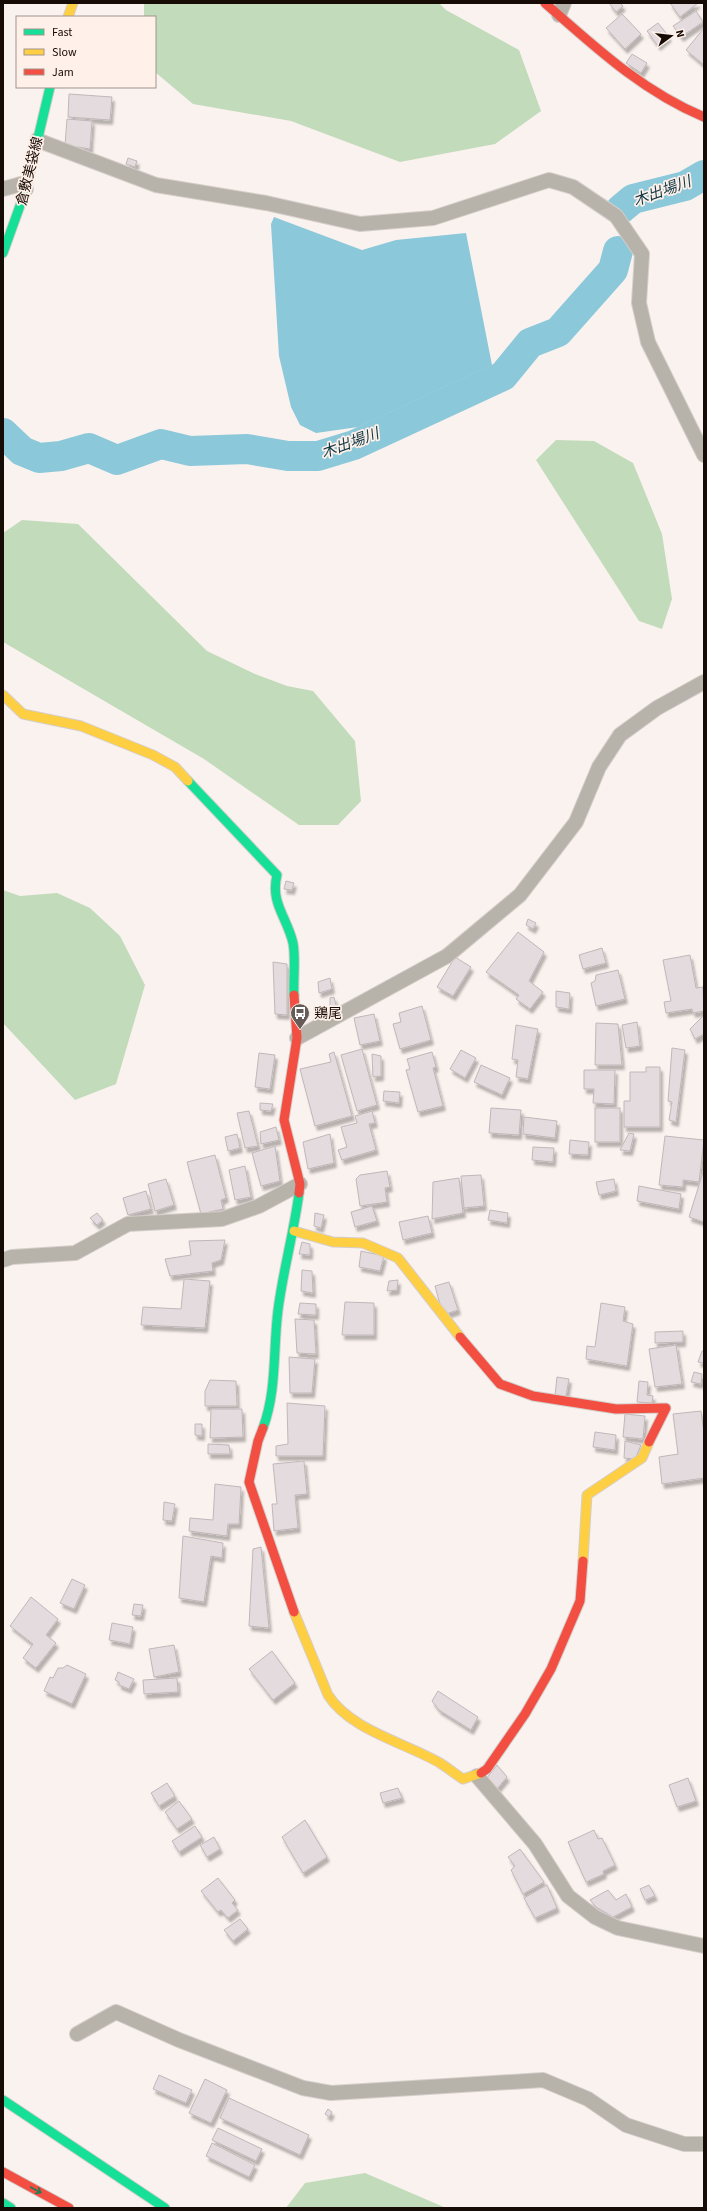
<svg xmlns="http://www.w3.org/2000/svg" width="707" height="2211" font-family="'Source Sans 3','Noto Sans JP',sans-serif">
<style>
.forest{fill:#c2dbbb}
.water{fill:#8bc8da}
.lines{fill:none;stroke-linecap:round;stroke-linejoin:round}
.river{stroke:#8bc8da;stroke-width:30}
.building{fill:#e4dbde;stroke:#c0b7ba;filter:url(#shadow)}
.street-casing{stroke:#d5ceca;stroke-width:16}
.fast-casing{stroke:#d5ceca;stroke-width:11}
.slow-casing{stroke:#d5ceca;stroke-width:11}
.jam-casing{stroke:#d5ceca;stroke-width:11}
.street{stroke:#b7b2aa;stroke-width:14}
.fast{stroke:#16e098;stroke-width:9}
.slow{stroke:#ffcf43;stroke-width:9}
.jam{stroke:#f24e42;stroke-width:9}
.oneway{stroke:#168056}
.labels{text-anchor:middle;stroke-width:3.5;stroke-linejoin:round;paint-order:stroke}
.street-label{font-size:14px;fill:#170b06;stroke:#fff0e9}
.poi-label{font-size:14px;fill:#170b06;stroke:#fff0e9;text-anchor:start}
.water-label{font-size:15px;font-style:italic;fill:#0d3844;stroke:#fff0e9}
</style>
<defs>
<filter id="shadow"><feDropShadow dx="2.5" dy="4.5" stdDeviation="1" flood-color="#0004"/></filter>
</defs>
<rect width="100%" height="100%" fill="#faf2ee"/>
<g class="forest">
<polygon points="144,3 439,3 446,10 519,50 541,111 495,144 400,162 291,121 193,104 155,72 155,17 144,17"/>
<polygon points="556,440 594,441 633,463 662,534 672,599 662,629 639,621 536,460"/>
<polygon points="22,520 78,524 207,651 255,674 287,686 313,691 355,741 361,801 338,825 299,825 204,759 3,642 3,533"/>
<polygon points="3,890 20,896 57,893 90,908 120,936 145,985 116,1084 75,1100 3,1023"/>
<polygon points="365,2173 446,2208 286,2208 305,2183"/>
</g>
<polygon class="water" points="274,217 362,250 396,240 466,233 492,365 358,427 316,433 300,425 291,407 279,356 271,224"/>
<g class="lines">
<g class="river">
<polyline points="621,209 633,199 685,186 704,175"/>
<polyline points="3,433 22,451 39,458 61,456 89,448 117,460 161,444 190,451 247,449 288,456 318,456 354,445 503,376 530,343 558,332 613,270 618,251"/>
</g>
</g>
<g class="building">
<polygon points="609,3 620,3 623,6 616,12"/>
<polygon points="670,3 698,3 680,17"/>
<polygon points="696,11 703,22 681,37 673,26"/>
<polygon points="622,14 641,34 625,49 606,28"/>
<polygon points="658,23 669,37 658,46 647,31"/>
<polygon points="704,28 704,65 686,50"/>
<polygon points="632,54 647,63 641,73 626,63"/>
<polygon points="69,94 112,97 110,120 68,117"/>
<polygon points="67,119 92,121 90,149 65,145"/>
<polygon points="128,158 137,161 135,167 126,164"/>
<polygon points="286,881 294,883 292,890 284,889"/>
<polygon points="528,919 536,923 533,929 526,925"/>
<polygon points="518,932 544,952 529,981 543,992 530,1009 516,999 519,995 486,972"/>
<polygon points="602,948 606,963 583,969 579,955"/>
<polygon points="690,955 696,988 703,987 704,1011 693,1013 692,1009 666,1013 664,1002 671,1001 663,960"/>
<polygon points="455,957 471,967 453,996 437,987"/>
<polygon points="273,962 287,964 287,1015 275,1014"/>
<polygon points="618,970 625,999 596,1006 591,983 595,981 596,975"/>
<polygon points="330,978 332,989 319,993 318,982"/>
<polygon points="556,991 570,993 569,1009 556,1007"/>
<polygon points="334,997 336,1005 330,1007 330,998"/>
<polygon points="422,1006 431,1040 400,1049 393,1024 401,1022 399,1013"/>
<polygon points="374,1014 380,1041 360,1045 354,1018"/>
<polygon points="704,1015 704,1034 695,1039 690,1029"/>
<polygon points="637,1022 640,1046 626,1048 622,1025"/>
<polygon points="596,1023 618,1024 622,1065 595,1065"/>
<polygon points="516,1025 538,1029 528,1079 516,1077 518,1060 512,1059"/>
<polygon points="672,1048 685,1050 676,1122 669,1120 672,1102 668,1101"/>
<polygon points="362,1049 377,1105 357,1111 341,1055"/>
<polygon points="461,1050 476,1058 465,1078 450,1069"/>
<polygon points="334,1052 352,1116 315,1126 300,1069 331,1062 329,1054"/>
<polygon points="432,1052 436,1067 433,1068 443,1106 418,1112 406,1070 410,1069 407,1059"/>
<polygon points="259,1053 275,1055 270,1089 255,1087"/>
<polygon points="372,1054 381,1056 381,1076 373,1077"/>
<polygon points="481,1065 510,1078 502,1095 474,1082"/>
<polygon points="646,1067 660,1067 660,1127 624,1127 624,1101 630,1101 630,1072 646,1072"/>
<polygon points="584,1070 615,1070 614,1104 593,1103 594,1089 584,1089"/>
<polygon points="384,1091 400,1092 399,1103 383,1101"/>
<polygon points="260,1103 273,1104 271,1111 260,1110"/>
<polygon points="491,1108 521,1110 519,1135 489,1133"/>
<rect x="595" y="1108" width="25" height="34"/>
<polygon points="249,1111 258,1146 245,1148 237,1113"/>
<polygon points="372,1111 375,1123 369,1124 376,1150 342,1160 338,1150 347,1147 341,1127 357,1123 355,1116"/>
<polygon points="524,1117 557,1121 555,1138 523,1134"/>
<polygon points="276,1127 279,1140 261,1144 260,1132"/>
<polygon points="629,1133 634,1134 630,1151 620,1150"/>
<polygon points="237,1134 240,1148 228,1151 225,1137"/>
<polygon points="330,1134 334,1163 308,1169 303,1142"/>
<polygon points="665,1136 704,1140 699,1182 683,1180 683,1187 659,1185"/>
<polygon points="570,1140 589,1142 588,1155 569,1154"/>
<polygon points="275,1146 280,1181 261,1186 252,1153"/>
<polygon points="533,1147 554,1148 553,1162 532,1160"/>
<polygon points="215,1155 226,1198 221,1200 223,1209 201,1214 187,1162"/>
<polygon points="245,1166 251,1197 235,1200 229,1170"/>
<polygon points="704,1169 704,1222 689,1217"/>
<polygon points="387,1171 390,1187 385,1188 387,1202 360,1206 356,1179 360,1175"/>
<polygon points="481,1175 484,1206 464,1208 461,1176"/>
<polygon points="459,1178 463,1213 432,1219 433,1182"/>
<polygon points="166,1179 174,1205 155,1211 148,1184"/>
<polygon points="614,1179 616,1191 599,1195 596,1182"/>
<polygon points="639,1186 681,1194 679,1209 637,1201"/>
<polygon points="146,1191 151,1209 128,1215 123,1198"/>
<polygon points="372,1206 377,1221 355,1227 351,1212"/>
<polygon points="490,1210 508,1213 507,1223 488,1220"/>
<polygon points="97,1213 103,1220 97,1225 90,1218"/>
<polygon points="315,1213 324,1215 321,1228 314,1226"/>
<polygon points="428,1216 432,1233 403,1240 399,1222"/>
<polygon points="225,1240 221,1260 212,1263 213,1271 170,1276 165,1259 191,1255 189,1241"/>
<polygon points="302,1242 310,1244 310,1255 299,1254"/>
<polygon points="361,1251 384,1256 380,1271 359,1267"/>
<polygon points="302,1270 312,1271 313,1293 301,1291"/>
<polygon points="184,1279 210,1281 205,1328 141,1325 143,1307 181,1309"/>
<polygon points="398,1280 397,1290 387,1291 389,1281"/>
<polygon points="449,1282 458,1310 443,1315 435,1286"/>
<polygon points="345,1302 374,1303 374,1335 342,1335"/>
<polygon points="300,1303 316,1304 316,1315 298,1314"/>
<polygon points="601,1303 625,1307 623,1321 633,1324 627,1366 586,1359 587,1346 595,1347"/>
<polygon points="295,1319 314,1320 316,1354 297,1353"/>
<polygon points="683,1331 683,1342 655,1343 655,1332"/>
<polygon points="676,1345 682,1384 655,1387 649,1349"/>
<polygon points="702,1351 704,1351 704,1363 698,1362"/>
<polygon points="289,1357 315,1359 312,1393 290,1393"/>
<polygon points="694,1372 702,1374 701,1384 691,1382"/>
<polygon points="557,1377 569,1379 566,1396 555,1395"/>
<polygon points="210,1380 236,1381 237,1406 205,1406 205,1391"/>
<polygon points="639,1381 648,1382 647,1395 653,1396 652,1403 637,1402"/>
<polygon points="287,1403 325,1406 323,1456 276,1456 276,1446 288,1444"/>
<polygon points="211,1409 242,1409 243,1437 210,1438"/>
<polygon points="701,1411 704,1433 704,1478 662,1484 659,1457 678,1454 673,1414"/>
<polygon points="625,1414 645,1416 643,1439 623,1437"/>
<polygon points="195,1424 202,1424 202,1436 195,1435"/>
<polygon points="595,1432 616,1435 615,1450 593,1447"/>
<polygon points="625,1441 641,1445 635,1459 624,1458"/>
<polygon points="208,1444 229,1445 230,1454 208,1454"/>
<polygon points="304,1461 307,1494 295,1495 298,1528 274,1531 272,1504 277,1504 273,1464"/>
<polygon points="215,1484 241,1487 239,1524 228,1524 227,1536 189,1531 190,1518 213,1520"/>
<polygon points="164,1502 175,1504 172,1521 163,1520"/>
<polygon points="183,1536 223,1543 222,1558 211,1556 204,1602 179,1598"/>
<polygon points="261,1547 269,1628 249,1626 253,1549"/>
<polygon points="72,1579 85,1585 74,1609 60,1603"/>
<polygon points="31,1597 58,1619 46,1635 56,1643 36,1668 23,1658 33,1644 10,1626"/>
<polygon points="134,1604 143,1605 141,1616 132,1615"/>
<polygon points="112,1623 133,1627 130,1644 109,1640"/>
<polygon points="174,1645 179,1672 154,1677 149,1649"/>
<polygon points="272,1651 295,1683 273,1700 249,1669"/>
<polygon points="67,1665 86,1674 72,1704 44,1691 50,1677 53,1678 58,1668 63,1668"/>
<polygon points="118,1672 134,1679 129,1689 119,1685 119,1682 115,1680"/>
<polygon points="177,1678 178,1692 144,1694 143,1680"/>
<polygon points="438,1691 478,1717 471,1730 439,1710 432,1701"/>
<polygon points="497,1765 507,1777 496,1790 486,1779"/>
<polygon points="688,1778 696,1801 677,1807 669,1785"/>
<polygon points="167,1783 175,1796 159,1806 151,1793"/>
<polygon points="398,1788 402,1798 383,1803 380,1793"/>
<polygon points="179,1801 192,1819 177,1829 165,1812"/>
<polygon points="305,1820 327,1857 303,1873 282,1837"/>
<polygon points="195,1826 202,1837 179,1852 172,1841"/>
<polygon points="594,1830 598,1839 602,1838 615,1865 603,1871 604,1874 586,1882 568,1842"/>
<polygon points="214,1837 220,1849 207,1857 200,1845"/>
<polygon points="520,1849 544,1882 523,1894 511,1870 515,1866 508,1857"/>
<polygon points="218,1878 235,1900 232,1903 238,1910 228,1918 221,1910 218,1912 201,1891"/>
<polygon points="547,1885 557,1908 535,1918 524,1898"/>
<polygon points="649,1885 655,1896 645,1900 640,1889"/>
<polygon points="608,1890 616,1900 626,1894 632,1907 613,1917 596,1907 590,1900"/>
<polygon points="240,1919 248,1929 233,1941 224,1930"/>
<polygon points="159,2075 192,2090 186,2103 153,2089"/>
<polygon points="205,2079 227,2090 211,2123 189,2113"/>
<polygon points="229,2098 309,2135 300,2155 220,2118"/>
<polygon points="328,2109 332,2112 329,2117 325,2114"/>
<polygon points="218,2128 262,2149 256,2161 212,2140"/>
<polygon points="212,2143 255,2165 249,2177 206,2156"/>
</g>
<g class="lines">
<defs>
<g id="street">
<polyline points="559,15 564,3"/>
<polyline points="37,140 156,185 266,203 360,224 433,218 549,180 573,187 616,216 642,254 639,303 648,342 704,455"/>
<polyline points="3,189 21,184 26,189"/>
<polyline points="297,1038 447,956 520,895 576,822 599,767 620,735 657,708 704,682"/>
<polyline points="3,1260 12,1257 75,1253 128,1224 222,1219 259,1206 300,1184"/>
<polyline points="477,1776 535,1844 568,1896 595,1917 618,1928 704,1946"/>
<polyline points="77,2034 116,2012 179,2040 303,2088 331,2093 543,2080 588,2099 626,2125 684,2144 704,2144"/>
</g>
<g id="fast">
<polyline points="3,253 26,189 50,87"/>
<path d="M 188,781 L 277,875 C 270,903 287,917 293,943 C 296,959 293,979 294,995"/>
<path d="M 263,1428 C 277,1391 273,1349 278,1310 C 283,1271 294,1232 299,1193"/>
<polyline points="3,2100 165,2208"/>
<polyline points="3,2203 11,2208"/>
</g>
<g id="slow">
<polyline points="68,17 73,3"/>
<polyline points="3,695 23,714 81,726 153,755 175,767 188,781"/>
<polyline points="294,1231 333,1242 363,1243 398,1258 460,1337"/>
<polyline points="583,1561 587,1495 642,1458 649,1442"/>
<path d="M 294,1612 L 328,1695 C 350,1730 406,1743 440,1763 C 448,1768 455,1774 463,1779 L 481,1773"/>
</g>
<g id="jam">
<path d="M 545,3 C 595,47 642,91 704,117"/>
<polyline points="294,995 297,1038 284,1120 300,1184 299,1193"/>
<polyline points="460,1337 500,1384 533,1396 616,1409 666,1408 649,1442"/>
<polyline points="263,1428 258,1441 249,1482 294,1612"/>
<polyline points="481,1773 487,1769 525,1714 551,1669 580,1601 583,1561"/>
<polyline points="3,2172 69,2208"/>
</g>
</defs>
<use href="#street" class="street-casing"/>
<use href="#fast" class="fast-casing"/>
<use href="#slow" class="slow-casing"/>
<use href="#jam" class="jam-casing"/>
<use href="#street" class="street"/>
<use href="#fast" class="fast"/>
<use href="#slow" class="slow"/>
<use href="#jam" class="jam"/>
</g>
<defs><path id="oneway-shaft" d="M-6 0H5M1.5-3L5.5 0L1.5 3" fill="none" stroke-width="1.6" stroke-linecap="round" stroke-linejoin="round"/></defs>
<use class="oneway" href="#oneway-shaft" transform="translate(36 2190) rotate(28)"/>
<defs>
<symbol id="bus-pin" viewBox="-11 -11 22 30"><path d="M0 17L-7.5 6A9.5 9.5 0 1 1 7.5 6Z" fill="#665c57" stroke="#fff0e9"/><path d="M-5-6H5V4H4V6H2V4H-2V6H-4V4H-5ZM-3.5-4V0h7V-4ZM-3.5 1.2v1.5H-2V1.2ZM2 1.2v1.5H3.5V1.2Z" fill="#fff"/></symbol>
</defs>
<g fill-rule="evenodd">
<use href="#bus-pin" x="289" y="1002" width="22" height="30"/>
</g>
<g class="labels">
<g class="street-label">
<text transform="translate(29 171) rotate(-76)" y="5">倉敷美袋線</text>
</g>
<g class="poi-label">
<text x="314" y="1018">鶏尾</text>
</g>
<g class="water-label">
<text transform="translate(662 191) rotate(-20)" y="5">木出場川</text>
<text transform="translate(350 443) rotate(-20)" y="5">木出場川</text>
</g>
</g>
<rect width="707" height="2211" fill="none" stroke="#170b06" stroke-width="8"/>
<rect x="16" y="16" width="140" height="72" fill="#fff0e9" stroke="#a2948e"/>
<rect x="24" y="29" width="20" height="6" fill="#16e098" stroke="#a2948e"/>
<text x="52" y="36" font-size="12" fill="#170b06">Fast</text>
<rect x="24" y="49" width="20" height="6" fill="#ffcf43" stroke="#a2948e"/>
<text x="52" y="56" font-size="12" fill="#170b06">Slow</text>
<rect x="24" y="69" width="20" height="6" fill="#f24e42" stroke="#a2948e"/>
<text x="52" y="76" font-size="12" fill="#170b06">Jam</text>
<g transform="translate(671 36) rotate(75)" stroke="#fff0e9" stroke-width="3" paint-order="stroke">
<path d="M0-3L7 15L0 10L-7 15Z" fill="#170b06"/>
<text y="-6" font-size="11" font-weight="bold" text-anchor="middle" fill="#170b06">N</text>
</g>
</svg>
